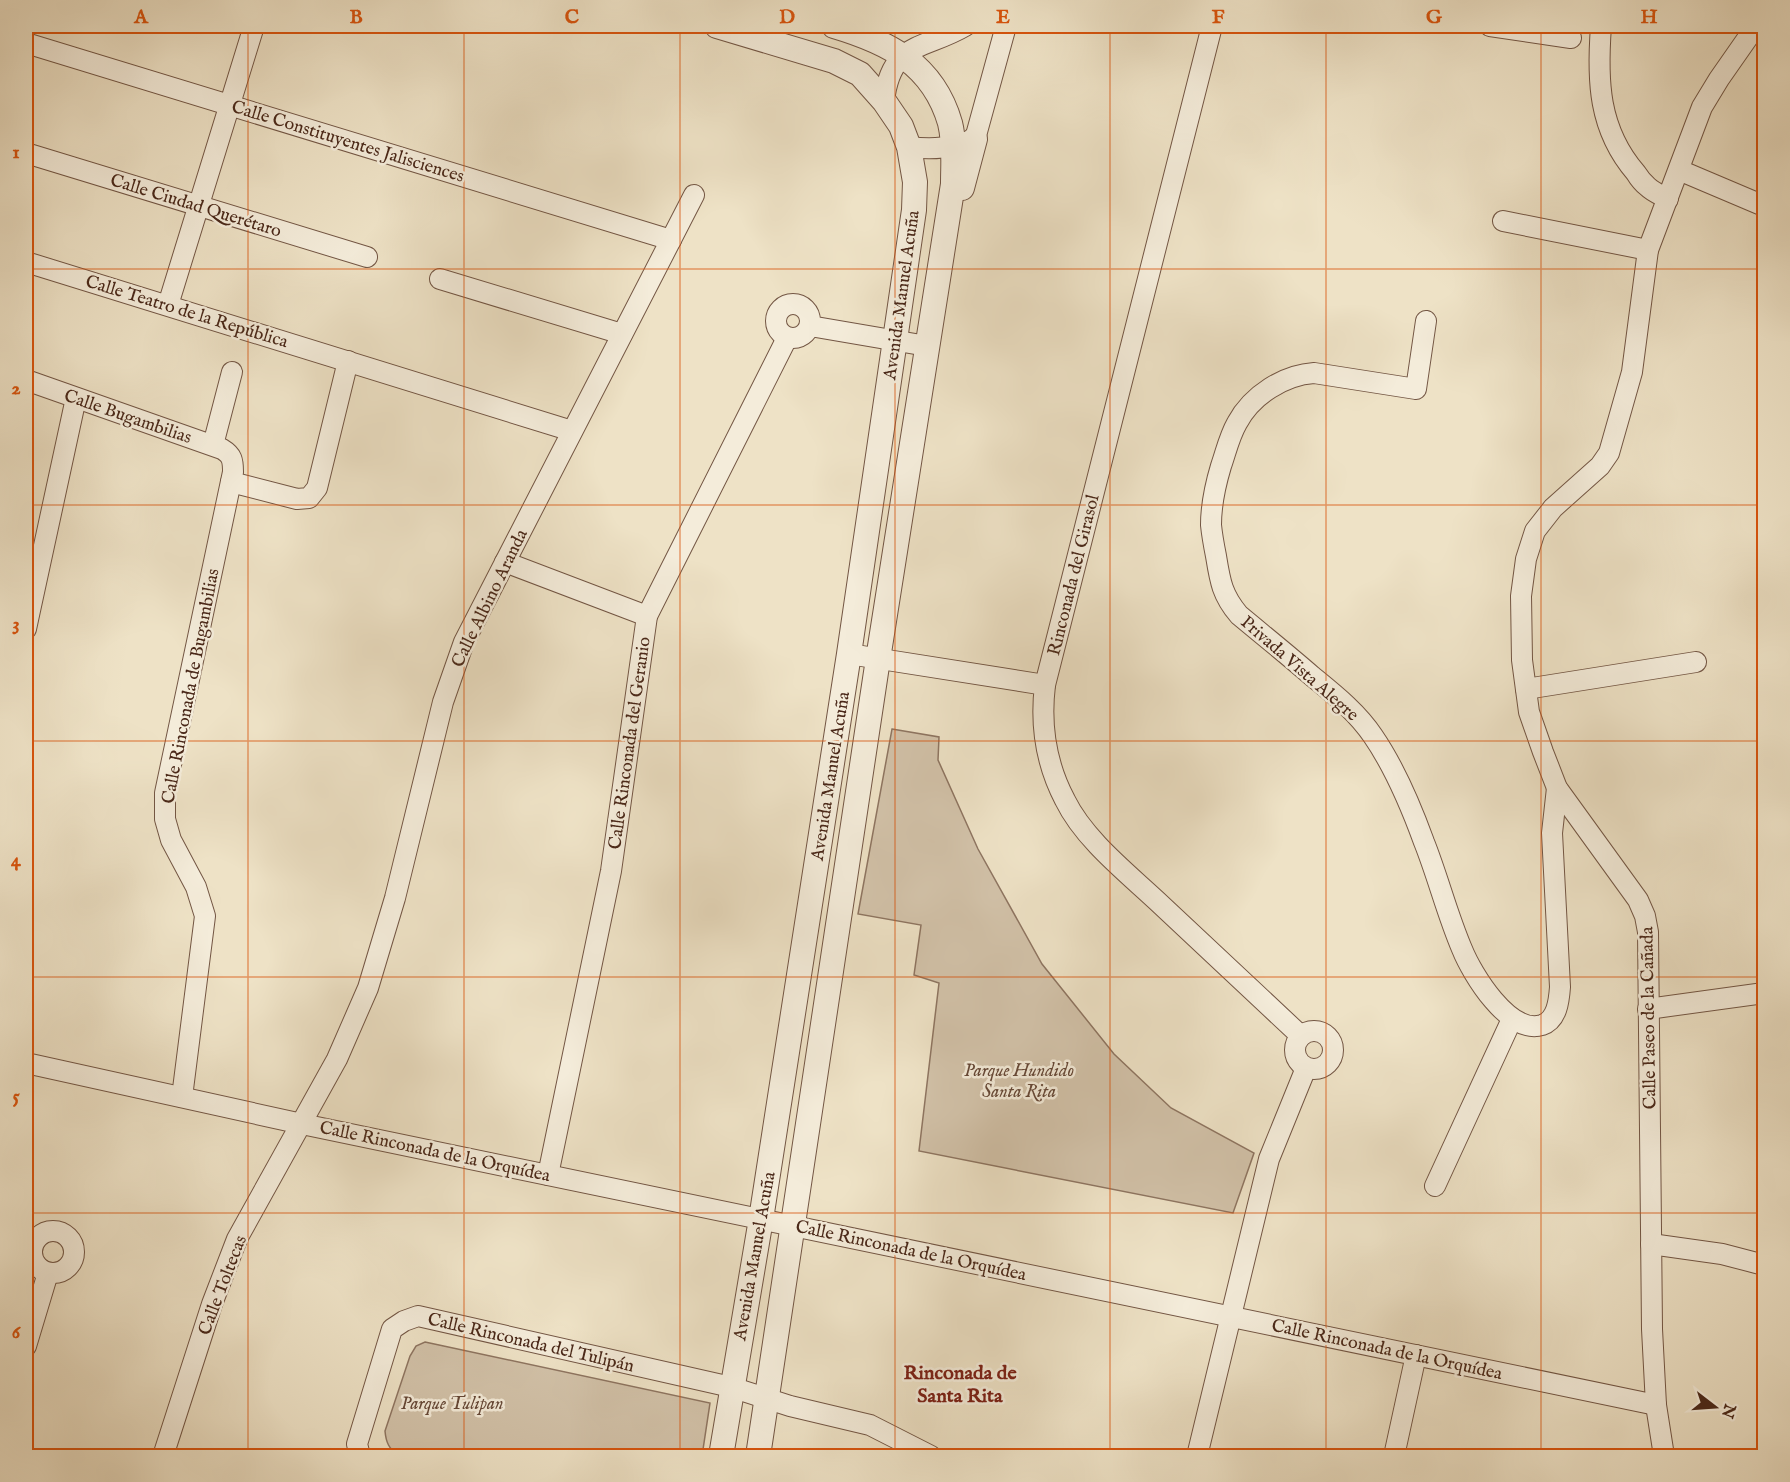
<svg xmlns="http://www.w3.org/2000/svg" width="1790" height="1482" font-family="'IM FELL English',serif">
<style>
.green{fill:#d2c2a9;stroke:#8e7561;stroke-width:1.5}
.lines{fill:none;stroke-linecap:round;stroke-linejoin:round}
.minor-casing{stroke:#735644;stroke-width:22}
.tertiary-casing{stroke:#735644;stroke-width:26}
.minor{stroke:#f4ecda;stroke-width:20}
.tertiary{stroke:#f4ecda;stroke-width:24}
.grid{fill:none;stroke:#d8540d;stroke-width:1.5;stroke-opacity:0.55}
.labels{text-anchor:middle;stroke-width:5;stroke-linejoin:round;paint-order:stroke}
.street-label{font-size:18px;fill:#4a2819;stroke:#f4ecda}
.park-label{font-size:18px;font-style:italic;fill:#654736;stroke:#f4ecda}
.neighbourhood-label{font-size:20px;font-weight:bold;fill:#7a1f14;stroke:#f4ecda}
.neatline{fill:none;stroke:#d8540d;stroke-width:2}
.grid-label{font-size:20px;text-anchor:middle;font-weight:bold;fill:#d8540d}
</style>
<rect width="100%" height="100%" fill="#eee2c6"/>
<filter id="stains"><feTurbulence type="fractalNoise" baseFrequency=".00333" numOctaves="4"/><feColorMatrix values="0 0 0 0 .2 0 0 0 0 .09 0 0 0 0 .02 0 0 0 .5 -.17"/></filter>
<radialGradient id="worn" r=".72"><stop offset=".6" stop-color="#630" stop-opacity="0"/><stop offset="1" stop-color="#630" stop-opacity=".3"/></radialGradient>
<g class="green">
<polygon points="892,729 939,737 938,760 978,849 1042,964 1114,1054 1171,1108 1254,1153 1233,1213 919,1151 939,983 914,975 921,925 858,914"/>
<path d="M 425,1342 L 710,1403 L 702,1456 L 398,1456 C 389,1448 386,1443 385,1431 L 410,1356 L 416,1346 Z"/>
</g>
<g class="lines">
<defs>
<g id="minor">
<path d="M 1212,26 L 1045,685 C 1040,726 1046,764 1065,800 C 1084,839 1126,872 1157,901 C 1205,946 1253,991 1301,1036"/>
<polyline points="1490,26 1571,38"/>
<path d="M 1601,26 C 1597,80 1598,129 1636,173 C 1639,178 1643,183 1648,187 C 1653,192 1661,195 1668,199"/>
<polyline points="26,43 671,240"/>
<path d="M 884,101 C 891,41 924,50 965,26"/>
<path d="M 909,147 C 935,150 950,148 975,139 L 1006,26"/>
<polyline points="26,153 367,257"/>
<polyline points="1679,170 1764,206"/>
<polyline points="1503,221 1648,250"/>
<polyline points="26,262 572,431"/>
<polyline points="440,279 622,334"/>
<circle cx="793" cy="321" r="17"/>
<polyline points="168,305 254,26"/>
<path d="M 1426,321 L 1416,389 L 1314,373 C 1284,375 1252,395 1237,423 C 1229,437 1226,452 1221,466 C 1215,486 1211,504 1211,525 C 1212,535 1214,546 1216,556 C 1220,581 1222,595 1239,615 C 1263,635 1288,655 1312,676 C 1334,694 1357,712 1373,736 C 1393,765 1412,809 1424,842 C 1438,877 1447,914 1462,949 C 1472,974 1509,1035 1542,1025 C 1557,1020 1559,1001 1560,987 L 1552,833 L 1557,788"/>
<polyline points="810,326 927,346"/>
<path d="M 26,380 L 222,449 C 232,455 233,460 233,472 L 165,793 L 165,819 L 171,840 L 196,887 L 205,916 L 182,1097"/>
<polyline points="213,445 232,372"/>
<polyline points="231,482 297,499 309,498 317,488 348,361"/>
<polyline points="505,562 647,616"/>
<polyline points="26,629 76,398"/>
<polyline points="849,654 1045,685"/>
<polyline points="1526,689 1696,662"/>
<polyline points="1648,1009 1764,993"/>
<circle cx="1314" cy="1050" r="19"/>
<polyline points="26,1063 302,1124 1656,1405"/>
<polyline points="548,1175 611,871 647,616 787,338"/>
<polyline points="1435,1186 1512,1019"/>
<circle cx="53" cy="1252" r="21"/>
<polyline points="1651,1244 1722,1254 1764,1265"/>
<polyline points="26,1346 48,1273"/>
<polyline points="163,1456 212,1304 237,1239 337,1059 368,988 395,898 443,702 464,642 694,195"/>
<polyline points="360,1456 357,1444 392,1329 404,1321 418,1316 731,1387 790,1406 870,1425 931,1456"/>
<polyline points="1197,1456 1269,1159 1306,1068"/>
<polyline points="1394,1456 1416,1355"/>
<polyline points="1664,1456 1656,1405 1652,1329 1648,932 1645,916 1638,900 1557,788 1543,752 1529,712 1522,660 1521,596 1526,559 1535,531 1553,508 1600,466 1609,453 1632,372 1648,250 1702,107 1719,79 1756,26"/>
</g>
<g id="tertiary">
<polyline points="717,26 834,61 860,74 884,101 901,126 909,147 915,182 914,210 849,654 761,1219 721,1456"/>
<polyline points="962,188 975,139"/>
<path d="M 758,1456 L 878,659 L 953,184 C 953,164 955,143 950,123 C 933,64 888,42 834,26"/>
</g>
</defs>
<use href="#minor" class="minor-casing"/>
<use href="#tertiary" class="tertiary-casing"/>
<use href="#minor" class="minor"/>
<use href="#tertiary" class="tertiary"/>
</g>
<path class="grid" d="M 248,26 L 248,1456M 464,26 L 464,1456M 680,26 L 680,1456M 895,26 L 895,1456M 1110,26 L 1110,1456M 1326,26 L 1326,1456M 1541,26 L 1541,1456M 26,269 L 1764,269M 26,505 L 1764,505M 26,741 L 1764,741M 26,977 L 1764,977M 26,1213 L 1764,1213"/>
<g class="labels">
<g class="street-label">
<text transform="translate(348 141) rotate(17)" y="6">Calle Constituyentes Jalisciences</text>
<text transform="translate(196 205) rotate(17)" y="6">Calle Ciudad Querétaro</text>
<text transform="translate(901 295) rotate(-82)" y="6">Avenida Manuel Acuña</text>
<text transform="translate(187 311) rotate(17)" y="6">Calle Teatro de la República</text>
<text transform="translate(128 416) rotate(19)" y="6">Calle Bugambilias</text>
<text transform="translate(1073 575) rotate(-76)" y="6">Rinconada del Girasol</text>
<text transform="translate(489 598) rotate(-64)" y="6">Calle Albino Aranda</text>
<text transform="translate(1300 668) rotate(41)" y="6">Privada Vista Alegre</text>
<text transform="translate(190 686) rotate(-79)" y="6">Calle Rinconada de Bugambilias</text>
<text transform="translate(629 743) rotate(-82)" y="6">Calle Rinconada del Geranio</text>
<text transform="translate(830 776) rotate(-81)" y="6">Avenida Manuel Acuña</text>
<text transform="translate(1648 1018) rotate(-91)" y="6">Calle Paseo de la Cañada</text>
<text transform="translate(435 1151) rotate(12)" y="6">Calle Rinconada de la Orquídea</text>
<text transform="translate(911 1250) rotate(12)" y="6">Calle Rinconada de la Orquídea</text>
<text transform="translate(754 1256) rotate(-80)" y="6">Avenida Manuel Acuña</text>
<text transform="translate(222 1285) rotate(-69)" y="6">Calle Toltecas</text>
<text transform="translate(531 1342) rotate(13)" y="6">Calle Rinconada del Tulipán</text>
<text transform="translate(1387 1349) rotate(12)" y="6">Calle Rinconada de la Orquídea</text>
</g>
<g class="park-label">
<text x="1019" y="1076">Parque Hundido<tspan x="1019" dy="21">Santa Rita</tspan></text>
<text x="452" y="1409">Parque Tulipan</text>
</g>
<g class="neighbourhood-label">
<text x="960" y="1379">Rinconada de<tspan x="960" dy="23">Santa Rita</tspan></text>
</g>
</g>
<rect width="1790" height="1482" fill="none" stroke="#eee2c6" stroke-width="66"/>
<g transform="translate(1715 1407) rotate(107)" stroke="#f4ecda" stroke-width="4.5" paint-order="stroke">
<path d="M0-4.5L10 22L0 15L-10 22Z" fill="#4a2819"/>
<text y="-9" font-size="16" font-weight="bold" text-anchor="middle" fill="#4a2819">N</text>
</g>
<rect x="33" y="33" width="1724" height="1416" class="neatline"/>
<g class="grid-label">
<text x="141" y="23">A</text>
<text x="356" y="23">B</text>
<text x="572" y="23">C</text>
<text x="787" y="23">D</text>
<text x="1003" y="23">E</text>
<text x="1218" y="23">F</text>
<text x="1434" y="23">G</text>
<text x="1649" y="23">H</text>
<text x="16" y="158">1</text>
<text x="16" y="394">2</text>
<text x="16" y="630">3</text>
<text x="16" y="866">4</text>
<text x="16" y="1102">5</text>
<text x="16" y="1338">6</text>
</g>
<rect width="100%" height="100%" filter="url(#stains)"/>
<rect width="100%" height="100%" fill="url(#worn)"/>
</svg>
